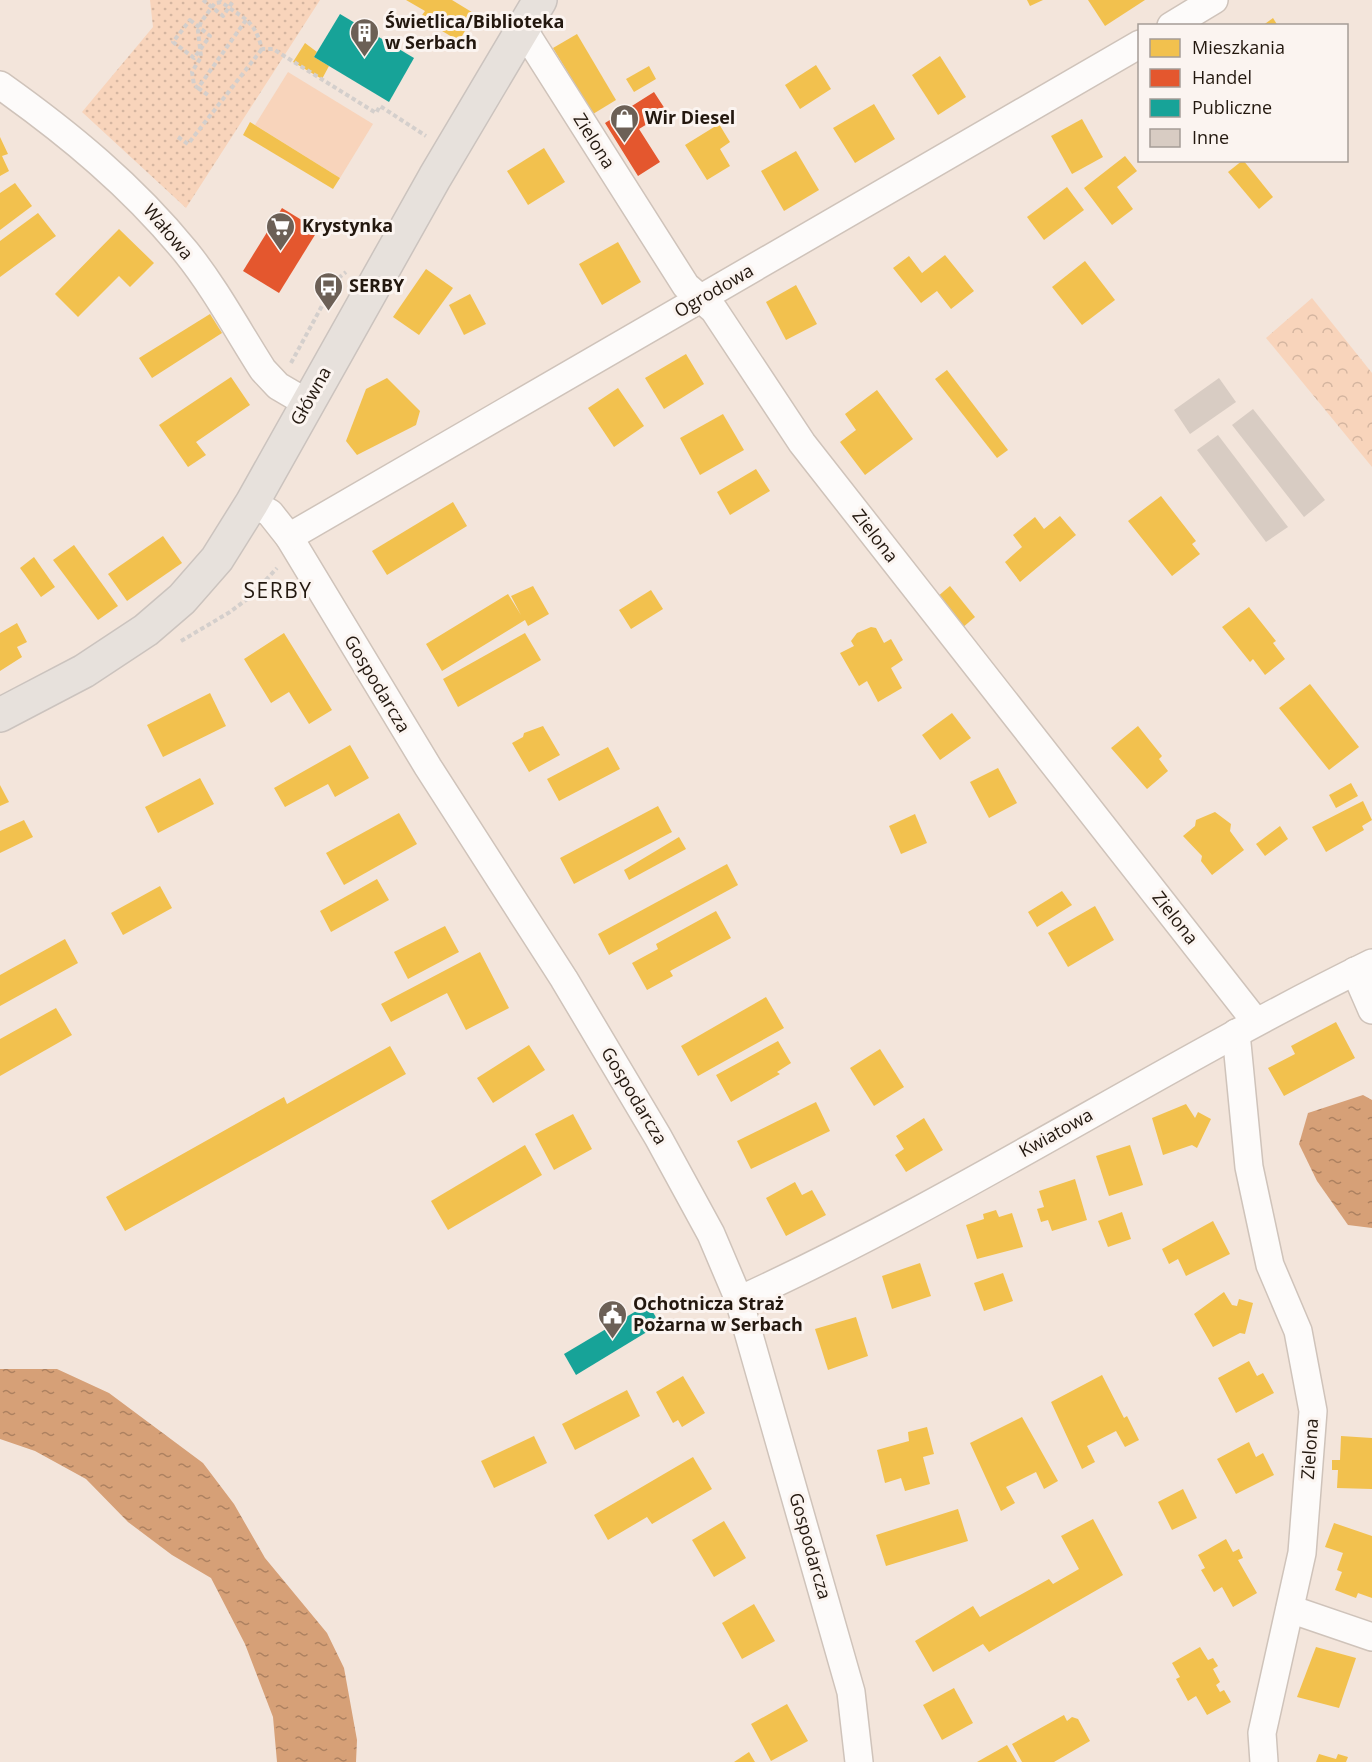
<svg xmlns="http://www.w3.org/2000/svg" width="1372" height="1762" font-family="'Open Sans',sans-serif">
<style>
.green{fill:#f8d4bb}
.forest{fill:url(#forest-crowns)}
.park{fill:url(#park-dots)}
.water{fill:url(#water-ripples)}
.homes{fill:#f2c14e}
.shops{fill:#e4572e}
.public{fill:#17a398}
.building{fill:#d8ccc3}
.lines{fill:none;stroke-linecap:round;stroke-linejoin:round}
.minor-casing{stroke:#cfc3ba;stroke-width:30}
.major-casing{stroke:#cbc3be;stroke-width:36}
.path{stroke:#d4cfcc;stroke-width:4;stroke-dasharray:4.5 3;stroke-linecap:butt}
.minor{stroke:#fdfbfa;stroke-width:27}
.major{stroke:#e7e1dc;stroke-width:33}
.labels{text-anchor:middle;stroke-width:6;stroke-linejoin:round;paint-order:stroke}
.poi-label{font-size:18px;font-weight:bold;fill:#23180f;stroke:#fbf4f0;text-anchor:start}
.street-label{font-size:18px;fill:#23180f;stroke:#fbf4f0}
.quarter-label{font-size:21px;letter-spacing:1.5px;fill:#23180f;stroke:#fbf4f0}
</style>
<defs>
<pattern id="forest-crowns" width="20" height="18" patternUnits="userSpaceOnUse" patternTransform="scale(1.5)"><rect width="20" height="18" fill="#f8d4bb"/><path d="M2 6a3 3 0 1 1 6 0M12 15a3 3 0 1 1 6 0" fill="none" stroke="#d4b5a0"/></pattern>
<pattern id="park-dots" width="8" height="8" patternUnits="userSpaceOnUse" patternTransform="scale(1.5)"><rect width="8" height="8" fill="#f8d4bb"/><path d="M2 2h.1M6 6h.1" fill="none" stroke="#d4b5a0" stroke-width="1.8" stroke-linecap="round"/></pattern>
<pattern id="water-ripples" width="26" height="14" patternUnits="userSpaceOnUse" patternTransform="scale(1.5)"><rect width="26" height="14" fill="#d6a077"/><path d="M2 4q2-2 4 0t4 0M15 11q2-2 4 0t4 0" fill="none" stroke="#ad8160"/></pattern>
</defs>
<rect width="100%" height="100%" fill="#f3e5db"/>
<polygon class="green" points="288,72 373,124 340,178 255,125"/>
<polygon class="forest" points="1312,298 1372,373 1372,467 1266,338"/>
<polygon class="park" points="150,0 320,0 186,208 82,112 153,27"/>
<g class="water">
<polygon points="1363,1095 1372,1100 1372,1228 1348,1225 1317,1181 1299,1144 1308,1113"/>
<polygon points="0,1369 57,1369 109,1393 203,1463 234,1504 265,1558 327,1633 344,1668 357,1740 356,1762 277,1762 273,1717 245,1644 211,1578 172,1555 128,1522 86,1479 35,1451 0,1439"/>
</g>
<g class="homes">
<polygon points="406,0 452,0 475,14 459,41 420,18 425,11"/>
<polygon points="1027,0 1043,0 1030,6"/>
<polygon points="1088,0 1145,0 1105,26"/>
<polygon points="1273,18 1278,26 1262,26"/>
<polygon points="577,34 616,100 593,114 553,48"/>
<polygon points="305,43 317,52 314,57 329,66 322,79 293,62"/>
<polygon points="940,56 966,97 938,115 912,75"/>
<polygon points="816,65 831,89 800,109 785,85"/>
<polygon points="649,66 656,79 634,92 626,79"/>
<polygon points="874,104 895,139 855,163 833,128"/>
<polygon points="1082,119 1103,157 1072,174 1051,136"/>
<polygon points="250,122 340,178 333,189 243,135"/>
<polygon points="719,124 730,142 720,149 730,166 707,180 685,145"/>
<polygon points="0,137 8,154 2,156 9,171 0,176"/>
<polygon points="544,148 565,182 528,205 507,171"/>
<polygon points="796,151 819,190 784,211 761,171"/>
<polygon points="1125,156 1137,171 1117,187 1133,209 1112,225 1084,188"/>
<polygon points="1243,160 1273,197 1259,209 1228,172"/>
<polygon points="15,183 32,206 0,230 0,193"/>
<polygon points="1067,187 1084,210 1044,240 1027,217"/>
<polygon points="38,213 56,236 0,277 0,241"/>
<polygon points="119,229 154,263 130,287 119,276 78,317 55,294"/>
<polygon points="618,242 641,282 602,305 579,264"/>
<polygon points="945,255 974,291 951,309 937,291 921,303 893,268 909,256 922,273"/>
<polygon points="1085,261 1115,300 1082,325 1052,287"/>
<polygon points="426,269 453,288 419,335 393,317"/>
<polygon points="796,285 817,324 786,340 766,302"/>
<polygon points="470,294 486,324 464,335 449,305"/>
<polygon points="210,314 222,333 152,378 139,358"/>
<polygon points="686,354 704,384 664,409 645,378"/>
<polygon points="947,370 1008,450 997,458 935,379"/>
<polygon points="231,377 250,405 196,442 206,455 188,467 159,425"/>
<polygon points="387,378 420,411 416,425 357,455 346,441 366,389"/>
<polygon points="618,388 644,426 614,447 588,408"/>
<polygon points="877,390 913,439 865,475 840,442 856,430 845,414"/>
<polygon points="723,414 744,450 700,475 680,438"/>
<polygon points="756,469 770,491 730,515 717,492"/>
<polygon points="1161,496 1196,541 1192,544 1200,554 1172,576 1128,521"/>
<polygon points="453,502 467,526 387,575 372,551"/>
<polygon points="1060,516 1076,535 1020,582 1005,562 1022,547 1013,535 1035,517 1044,529"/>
<polygon points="163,536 182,563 127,601 108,574"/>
<polygon points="74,545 118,606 98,620 53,560"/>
<polygon points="34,557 55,587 41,597 20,568"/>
<polygon points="533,586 549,614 528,626 525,620 442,671 426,644 508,594 521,615 511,596"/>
<polygon points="950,586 975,617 962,628 937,597"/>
<polygon points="651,590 663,609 631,629 619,610"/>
<polygon points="1249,607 1276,641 1273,643 1285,659 1265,675 1253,659 1250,662 1222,627"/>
<polygon points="17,623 27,642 17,647 22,657 0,671 0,633"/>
<polygon points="871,627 876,628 884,643 891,639 903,660 891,668 902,688 878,702 867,681 859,686 840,653 854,646 851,641 857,633"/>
<polygon points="284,633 332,710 309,724 289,692 271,703 244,659"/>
<polygon points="525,633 541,660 458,707 443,679"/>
<polygon points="1310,684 1359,747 1329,770 1279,708"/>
<polygon points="210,693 226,726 163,757 147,725"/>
<polygon points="952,713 971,738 940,760 922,735"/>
<polygon points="543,726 560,755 529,772 512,743 523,737 524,733"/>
<polygon points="1138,726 1162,756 1159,759 1168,771 1147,789 1111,748"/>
<polygon points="350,745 369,778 335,797 328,784 285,807 274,788"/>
<polygon points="608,747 620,769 559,801 547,779"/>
<polygon points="998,768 1017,803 989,818 970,782"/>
<polygon points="200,778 214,804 158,833 145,807"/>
<polygon points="1351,783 1358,796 1336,808 1329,795"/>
<polygon points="0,785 9,802 0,806"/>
<polygon points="1363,801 1372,820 1362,826 1364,830 1326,852 1312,827"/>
<polygon points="658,806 672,832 574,884 560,858"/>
<polygon points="1215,812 1231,824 1230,831 1244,850 1212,875 1201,861 1202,856 1183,836 1195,826 1196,820"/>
<polygon points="399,813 417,844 344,885 326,853"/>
<polygon points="915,814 927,843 901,854 889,826"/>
<polygon points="24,820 33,837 0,853 0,831"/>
<polygon points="1280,826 1288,839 1265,856 1256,844"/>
<polygon points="679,837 686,849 629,880 624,870"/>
<polygon points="727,864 738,885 609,955 598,934"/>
<polygon points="377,879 389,900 331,932 320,911"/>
<polygon points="160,886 172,908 123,935 111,913"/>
<polygon points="1062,891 1072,905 1037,927 1028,912"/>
<polygon points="1095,906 1114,940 1068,967 1048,933"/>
<polygon points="716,911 731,938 670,971 673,976 647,990 632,963 658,949 656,944"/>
<polygon points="445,926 459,952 408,979 394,952"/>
<polygon points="65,939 78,963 0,1006 0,975"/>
<polygon points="480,952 509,1008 466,1030 447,993 391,1022 381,1004"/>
<polygon points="766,997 784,1028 698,1076 681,1046"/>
<polygon points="56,1008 72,1035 0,1076 0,1039"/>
<polygon points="1336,1022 1355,1058 1284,1096 1268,1068 1295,1054 1291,1046"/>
<polygon points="778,1041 791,1063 777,1072 780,1074 731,1102 716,1075"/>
<polygon points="529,1045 545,1070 493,1103 477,1078"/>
<polygon points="390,1046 406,1074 125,1231 106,1197 284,1097 287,1104"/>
<polygon points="880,1049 904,1087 874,1106 850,1068"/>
<polygon points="816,1102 830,1131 751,1169 737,1141"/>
<polygon points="1186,1104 1195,1118 1198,1112 1211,1119 1197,1148 1192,1145 1163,1155 1152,1118"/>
<polygon points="573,1114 592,1149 554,1170 535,1134"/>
<polygon points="924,1118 943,1150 906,1172 895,1155 904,1149 896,1136"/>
<polygon points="525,1145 542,1175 448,1230 431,1201"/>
<polygon points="1130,1145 1143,1185 1109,1196 1096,1156"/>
<polygon points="1075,1179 1087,1220 1052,1231 1048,1220 1041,1222 1037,1209 1044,1207 1039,1191"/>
<polygon points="795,1182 802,1195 812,1190 826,1215 786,1236 766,1198"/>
<polygon points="996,1210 999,1217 1012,1213 1023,1247 977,1259 966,1225 984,1219 983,1214"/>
<polygon points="1122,1212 1131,1239 1108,1247 1098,1221"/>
<polygon points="1213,1221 1230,1254 1186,1276 1178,1259 1169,1264 1162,1249"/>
<polygon points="920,1263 931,1296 892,1309 882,1276"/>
<polygon points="1003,1273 1013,1301 984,1311 974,1283"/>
<polygon points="1224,1292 1232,1305 1237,1306 1239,1299 1253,1303 1245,1334 1240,1333 1213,1347 1194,1314"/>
<polygon points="856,1317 868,1356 828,1370 815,1329"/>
<polygon points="1249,1361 1257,1376 1263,1373 1274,1393 1236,1413 1218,1378"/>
<polygon points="1102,1375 1124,1418 1127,1416 1139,1440 1125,1447 1116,1431 1087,1446 1095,1462 1082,1469 1051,1402"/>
<polygon points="683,1376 705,1413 682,1427 678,1420 673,1423 656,1392"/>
<polygon points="627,1390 640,1416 575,1450 562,1424"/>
<polygon points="1022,1417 1058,1481 1044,1489 1036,1472 1006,1487 1015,1503 1001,1511 970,1443"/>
<polygon points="927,1427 934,1454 923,1457 930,1484 905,1491 901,1478 885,1483 877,1450 909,1441 908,1432"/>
<polygon points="534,1436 547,1463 494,1488 481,1461"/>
<polygon points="1341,1436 1372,1438 1372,1489 1337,1488 1338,1470 1332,1470 1332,1460 1340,1460"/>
<polygon points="1249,1442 1256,1457 1263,1453 1274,1475 1236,1494 1217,1459"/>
<polygon points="693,1457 712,1489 652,1524 647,1517 608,1540 594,1515"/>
<polygon points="1183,1489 1197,1518 1172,1530 1158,1502"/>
<polygon points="958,1509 968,1541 886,1566 876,1535"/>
<polygon points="1093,1519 1123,1575 989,1652 983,1644 933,1672 915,1641 973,1606 980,1617 1049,1579 1053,1584 1079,1569 1061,1536"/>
<polygon points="724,1521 746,1558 714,1577 692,1540"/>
<polygon points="1334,1523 1372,1536 1372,1598 1358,1593 1356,1598 1335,1590 1342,1572 1337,1570 1343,1553 1325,1547"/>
<polygon points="1226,1539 1233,1552 1239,1549 1243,1558 1238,1560 1257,1593 1233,1607 1222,1587 1214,1592 1201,1570 1205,1568 1198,1555"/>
<polygon points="754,1604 775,1641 742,1659 722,1623"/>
<polygon points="1200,1647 1208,1660 1213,1658 1218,1666 1213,1669 1220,1682 1216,1685 1220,1692 1224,1690 1231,1702 1207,1715 1196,1696 1188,1701 1176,1679 1180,1677 1172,1663"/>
<polygon points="1316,1647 1356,1658 1339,1708 1297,1697"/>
<polygon points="954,1688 973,1723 942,1740 923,1705"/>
<polygon points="787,1704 808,1741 771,1761 751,1724"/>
<polygon points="1064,1715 1067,1721 1072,1717 1078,1719 1090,1741 1054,1762 1022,1762 1012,1744"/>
<polygon points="1007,1745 1017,1762 977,1762"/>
<polygon points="749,1752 755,1762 734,1762"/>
<polygon points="1319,1754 1336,1759 1338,1754 1348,1757 1346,1762 1316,1762"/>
</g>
<g class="shops">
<polygon points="654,92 667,112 639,129 660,162 638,176 605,123"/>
<polygon points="282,208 318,230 279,293 243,271"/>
</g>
<g class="public">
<polygon points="340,14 414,58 389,102 314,57"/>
<polygon points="648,1304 660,1324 576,1375 564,1354"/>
</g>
<g class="building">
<polygon points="1219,378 1236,402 1190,434 1174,410"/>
<polygon points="1253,409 1325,500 1304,517 1232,425"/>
<polygon points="1218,435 1288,527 1266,542 1197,450"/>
</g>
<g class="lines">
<defs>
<g id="minor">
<polyline points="1171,26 1214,0"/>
<polyline points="523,29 686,286 714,310 802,443 1256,1022"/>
<path d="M 0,85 C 69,134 132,186 186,252 C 215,288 238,331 263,370 L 278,386 L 307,403"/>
<polyline points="252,503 270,513 289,537 428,767 564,979 658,1137 711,1234 739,1300 851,1692 859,1762"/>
<polyline points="289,537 1140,44"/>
<polyline points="1355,971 1372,1010"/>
<polyline points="1236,1033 1249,1167 1270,1265 1298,1331 1313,1411 1302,1553 1262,1733 1264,1762"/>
<path d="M 739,1300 C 957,1201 1157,1068 1372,963"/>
<polyline points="1290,1609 1372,1637"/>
</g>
<polyline id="major" points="0,715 84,671 146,630 182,599 217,559 252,503 435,177 540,0"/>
</defs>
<use href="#minor" class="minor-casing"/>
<use href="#major" class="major-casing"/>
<g class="path">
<polyline points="203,0 223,16 234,0"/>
<polygon points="190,20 210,36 194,58 173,42"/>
<path d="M 246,20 L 198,88 L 194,85 L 192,72 L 201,57 L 198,31 L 201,22 L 215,3 L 221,2 L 224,4 C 247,21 254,20 262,49 L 273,49 L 376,113 L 380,106 L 426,136"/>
<polyline points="198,88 208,95"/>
<polyline points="178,137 188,144 262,49"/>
<polyline points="291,363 336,280 346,272"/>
<polyline points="181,641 230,612 250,597 277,568"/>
</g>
<use href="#minor" class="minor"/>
<use href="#major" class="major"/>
</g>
<defs>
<symbol id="building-pin" viewBox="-11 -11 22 30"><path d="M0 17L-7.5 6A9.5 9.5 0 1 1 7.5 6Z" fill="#6c6056" stroke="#fbf4f0"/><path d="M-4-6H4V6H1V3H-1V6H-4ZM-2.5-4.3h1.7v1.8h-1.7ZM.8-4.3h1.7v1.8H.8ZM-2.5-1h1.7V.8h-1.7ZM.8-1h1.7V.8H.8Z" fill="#fff"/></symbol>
<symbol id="shop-pin" viewBox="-11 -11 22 30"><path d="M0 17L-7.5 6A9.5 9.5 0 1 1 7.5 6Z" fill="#6c6056" stroke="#fbf4f0"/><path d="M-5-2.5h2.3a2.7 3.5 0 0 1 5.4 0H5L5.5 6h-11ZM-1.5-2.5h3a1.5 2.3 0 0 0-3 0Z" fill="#fff"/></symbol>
<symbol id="supermarket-pin" viewBox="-11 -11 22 30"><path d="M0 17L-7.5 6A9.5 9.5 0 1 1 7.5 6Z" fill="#6c6056" stroke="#fbf4f0"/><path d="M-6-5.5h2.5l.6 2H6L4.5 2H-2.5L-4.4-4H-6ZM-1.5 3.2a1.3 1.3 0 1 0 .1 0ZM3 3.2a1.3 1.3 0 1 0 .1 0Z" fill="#fff"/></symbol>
<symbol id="bus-pin" viewBox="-11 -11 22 30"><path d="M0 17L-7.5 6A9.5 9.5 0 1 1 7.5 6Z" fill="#6c6056" stroke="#fbf4f0"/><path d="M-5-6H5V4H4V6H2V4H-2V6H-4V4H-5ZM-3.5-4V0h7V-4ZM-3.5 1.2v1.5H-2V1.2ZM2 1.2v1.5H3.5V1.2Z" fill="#fff"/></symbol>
<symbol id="civic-pin" viewBox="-11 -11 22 30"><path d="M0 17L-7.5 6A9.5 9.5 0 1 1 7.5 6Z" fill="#6c6056" stroke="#fbf4f0"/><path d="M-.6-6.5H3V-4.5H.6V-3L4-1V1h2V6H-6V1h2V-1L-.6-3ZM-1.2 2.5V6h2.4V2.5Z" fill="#fff"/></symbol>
</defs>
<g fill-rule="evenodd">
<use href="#building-pin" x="348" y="16" width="33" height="45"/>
<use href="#shop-pin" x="608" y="102" width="33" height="45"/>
<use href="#supermarket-pin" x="264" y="210" width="33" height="45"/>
<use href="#bus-pin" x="312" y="270" width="33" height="45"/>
<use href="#civic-pin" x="596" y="1298" width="33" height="45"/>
</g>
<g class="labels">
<g class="poi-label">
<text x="385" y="28">Świetlica/Biblioteka<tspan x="385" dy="21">w Serbach</tspan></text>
<text x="645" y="124">Wir Diesel</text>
<text x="302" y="232">Krystynka</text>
<text x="349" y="292">SERBY</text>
<text x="633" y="1310">Ochotnicza Straż<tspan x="633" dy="21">Pożarna w Serbach</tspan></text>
</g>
<g class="street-label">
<text transform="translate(594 141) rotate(58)" y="6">Zielona</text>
<text transform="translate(168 232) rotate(50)" y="6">Wałowa</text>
<text transform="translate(714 291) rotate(-30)" y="6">Ogrodowa</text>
<text transform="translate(311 396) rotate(-61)" y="6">Główna</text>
<text transform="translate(875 536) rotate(52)" y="6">Zielona</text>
<text transform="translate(377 684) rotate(59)" y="6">Gospodarcza</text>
<text transform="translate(1175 918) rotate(52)" y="6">Zielona</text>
<text transform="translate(634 1096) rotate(59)" y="6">Gospodarcza</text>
<text transform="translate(1056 1133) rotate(-29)" y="6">Kwiatowa</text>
<text transform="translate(1310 1449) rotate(-86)" y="6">Zielona</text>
<text transform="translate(810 1546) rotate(74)" y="6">Gospodarcza</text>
</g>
<g class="quarter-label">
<text x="278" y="598">SERBY</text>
</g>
</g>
<rect x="1138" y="24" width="210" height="138" fill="#fbf4f0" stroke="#a59c96" stroke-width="1.5"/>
<rect x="1150" y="39" width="30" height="18" fill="#f2c14e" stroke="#a59c96" stroke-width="1.5"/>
<text x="1192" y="54" font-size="18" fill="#23180f">Mieszkania</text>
<rect x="1150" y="69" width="30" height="18" fill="#e4572e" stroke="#a59c96" stroke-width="1.5"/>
<text x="1192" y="84" font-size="18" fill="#23180f">Handel</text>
<rect x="1150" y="99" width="30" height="18" fill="#17a398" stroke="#a59c96" stroke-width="1.5"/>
<text x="1192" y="114" font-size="18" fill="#23180f">Publiczne</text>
<rect x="1150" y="129" width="30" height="18" fill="#d8ccc3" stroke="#a59c96" stroke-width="1.5"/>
<text x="1192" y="144" font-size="18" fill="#23180f">Inne</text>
</svg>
